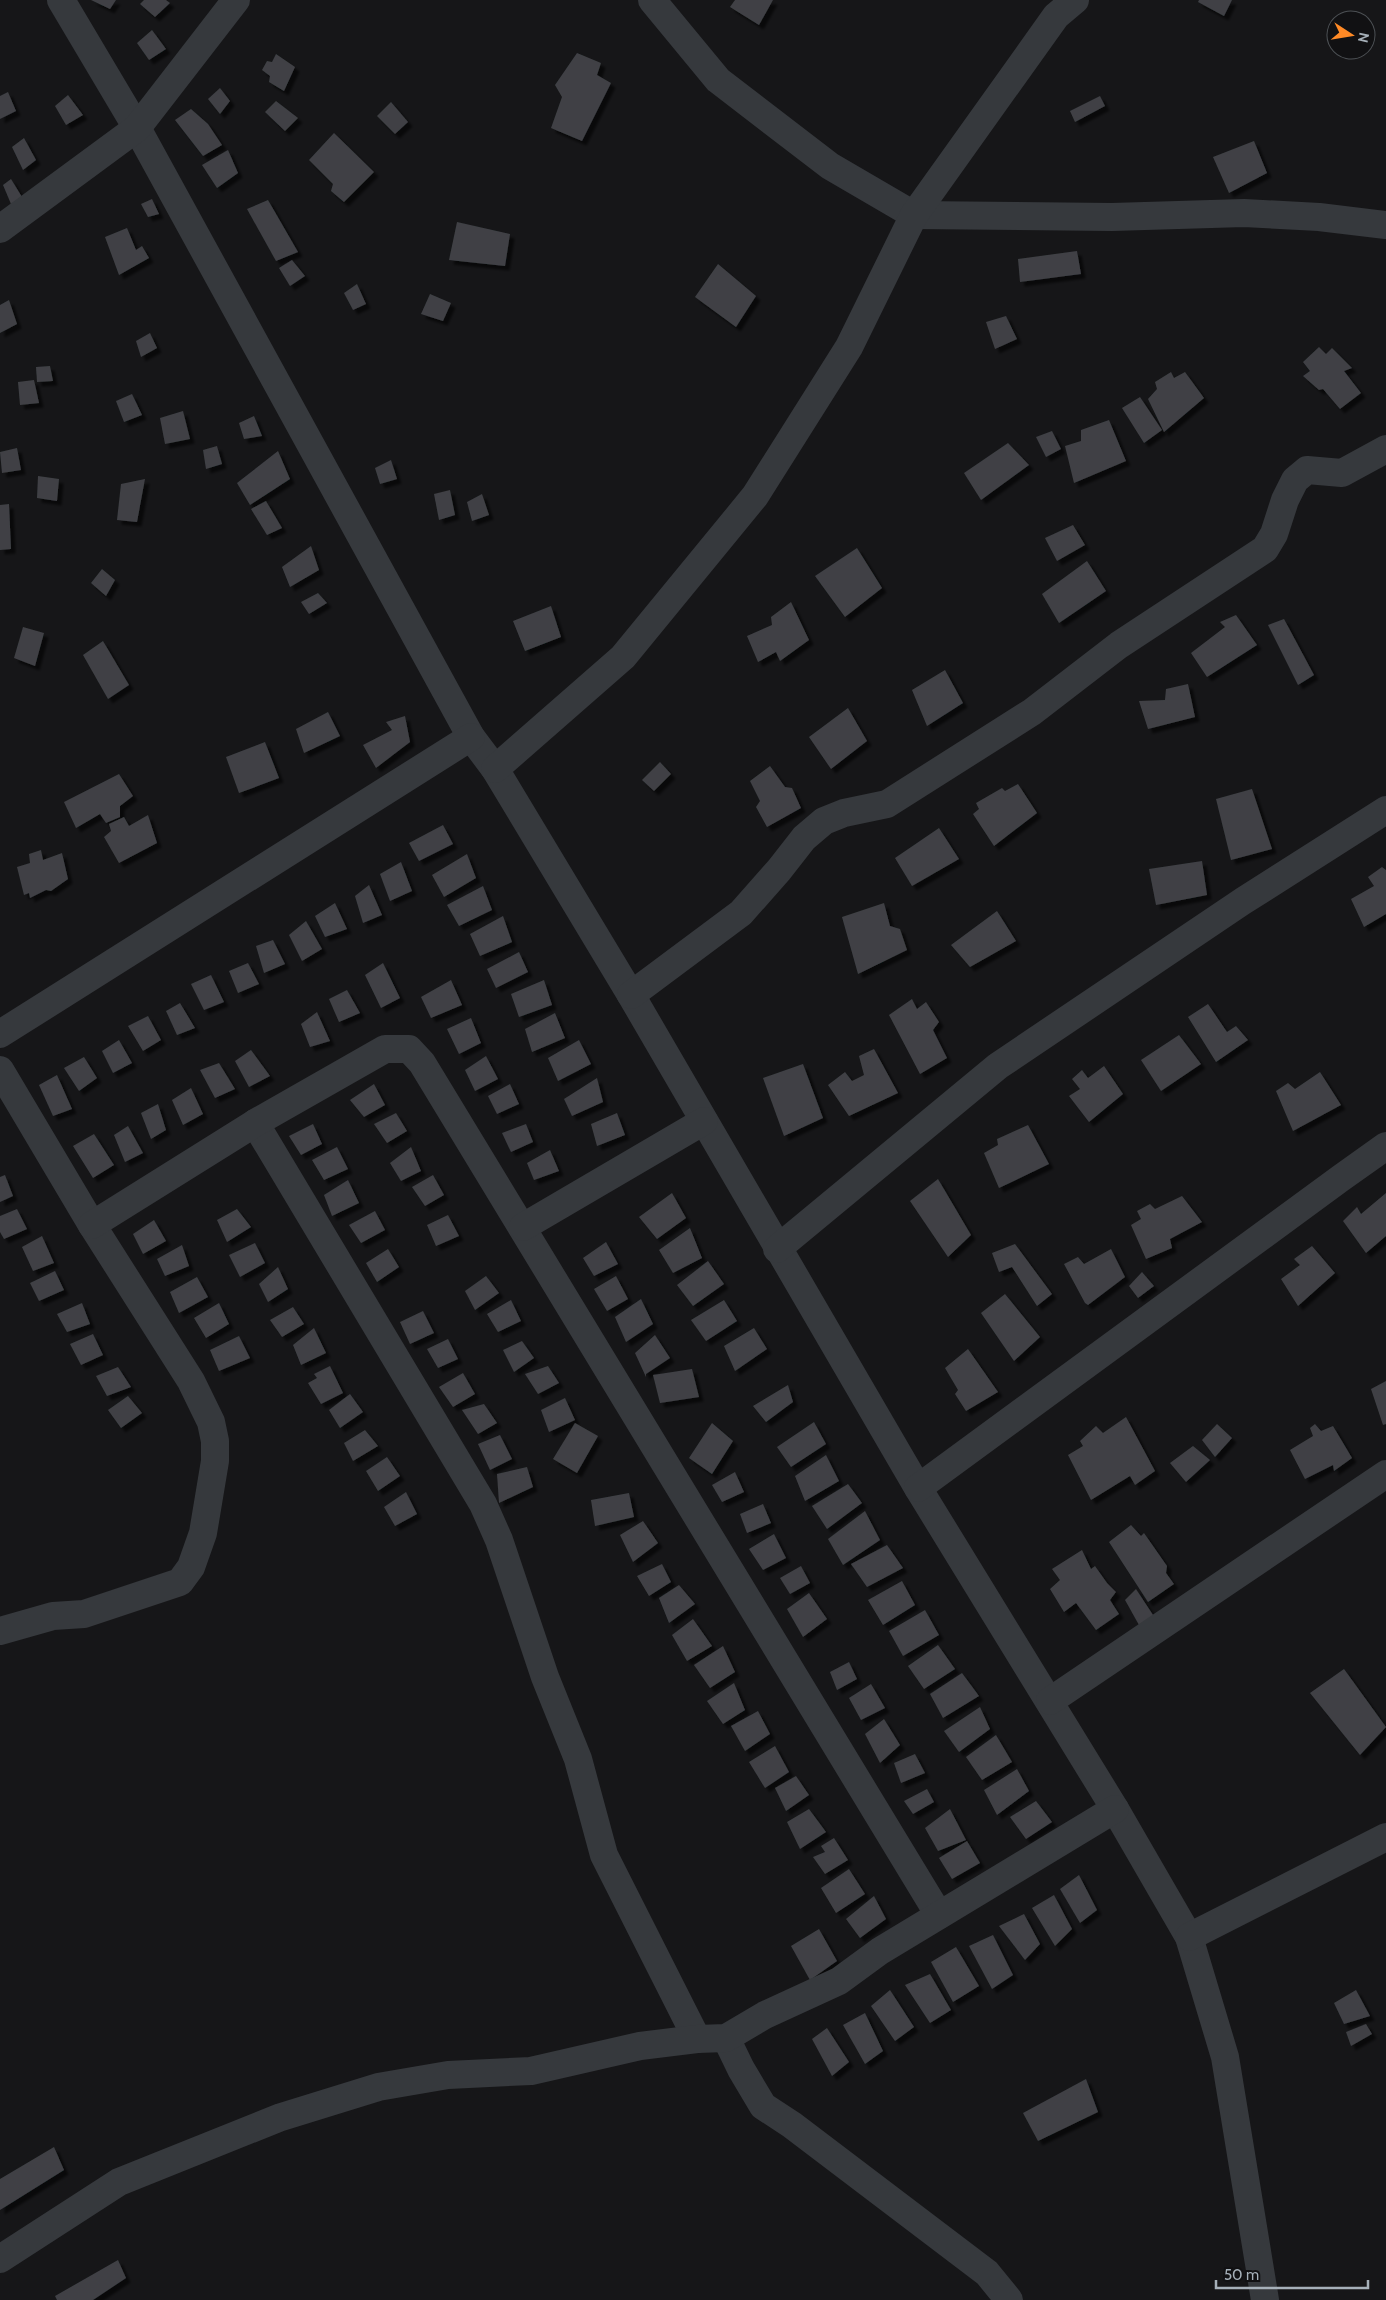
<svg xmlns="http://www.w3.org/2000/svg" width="1386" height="2300" font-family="Cabin,sans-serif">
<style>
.building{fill:#3f4145;filter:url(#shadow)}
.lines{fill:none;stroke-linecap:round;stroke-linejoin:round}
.minor{stroke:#36393d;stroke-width:28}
</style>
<defs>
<filter id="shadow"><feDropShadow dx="4.5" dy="4.5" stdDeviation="1" flood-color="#0009"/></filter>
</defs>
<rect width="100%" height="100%" fill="#161618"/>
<g class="building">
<polygon points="91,0 116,0 110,9"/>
<polygon points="144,0 166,0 170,3 155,17 140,4"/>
<polygon points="735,0 773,0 759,25 730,7"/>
<polygon points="1199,0 1232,0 1224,16 1198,2"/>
<polygon points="152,30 166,49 149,60 137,43"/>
<polygon points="577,53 601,63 597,75 611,83 582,141 551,128 562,97 555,85"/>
<polygon points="276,54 295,67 284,91 269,82 270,76 262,70 267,61 272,62"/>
<polygon points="220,88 230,101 220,114 208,99"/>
<polygon points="8,92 16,111 0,119 0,96"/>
<polygon points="68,95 83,115 66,125 55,106"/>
<polygon points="1100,96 1105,106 1075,122 1070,111"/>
<polygon points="276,101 298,118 285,131 265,112"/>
<polygon points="391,102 408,122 395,134 377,116"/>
<polygon points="191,109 208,124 222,145 203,156 175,120"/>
<polygon points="334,133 374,172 344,202 331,191 333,184 309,160"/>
<polygon points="24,138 36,160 23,170 12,147"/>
<polygon points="1254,141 1267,173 1229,193 1213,157"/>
<polygon points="228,150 238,173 217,188 202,165"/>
<polygon points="11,179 22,197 11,204 3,185"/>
<polygon points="152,199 159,214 148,217 141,204"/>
<polygon points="268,200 298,252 276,261 247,209"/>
<polygon points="457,222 510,234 505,266 449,260"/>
<polygon points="127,228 136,250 142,246 149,258 119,275 105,237"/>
<polygon points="1077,251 1081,274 1020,282 1018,259"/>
<polygon points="292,260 305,276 290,286 279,268"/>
<polygon points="718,264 756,296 736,327 695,297"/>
<polygon points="357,284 366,304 353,310 344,293"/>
<polygon points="430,294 451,303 443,321 421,314"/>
<polygon points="9,300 17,324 0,333 0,305"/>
<polygon points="1006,316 1017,339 995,349 986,322"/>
<polygon points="150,333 157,348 141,357 136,341"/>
<polygon points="1319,347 1326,354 1332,348 1352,368 1344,371 1361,393 1340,409 1323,389 1319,390 1303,376 1310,371 1303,362"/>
<polygon points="50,366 53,381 37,382 36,367"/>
<polygon points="1171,372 1174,378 1185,372 1204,398 1164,432 1148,399 1157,389 1155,382"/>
<polygon points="34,380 39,403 20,405 18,382"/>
<polygon points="132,394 142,415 124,422 116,401"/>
<polygon points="1140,397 1162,430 1144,443 1122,408"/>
<polygon points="183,411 190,439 165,444 160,418"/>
<polygon points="254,416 262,436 244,439 239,423"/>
<polygon points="1109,420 1126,461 1074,483 1065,446 1081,441 1081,430"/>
<polygon points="1052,431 1061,449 1046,457 1036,437"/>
<polygon points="1008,443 1029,465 981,500 964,473"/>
<polygon points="217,446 222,464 206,469 203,450"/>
<polygon points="17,448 21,470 2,473 0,452"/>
<polygon points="278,451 290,479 250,505 237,483"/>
<polygon points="391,460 397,479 380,484 375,468"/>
<polygon points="38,476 59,479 57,501 37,498"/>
<polygon points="145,479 137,522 117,520 121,484"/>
<polygon points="450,490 455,515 439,520 434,494"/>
<polygon points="482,494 489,515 472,521 467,502"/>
<polygon points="266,501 282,528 267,535 251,509"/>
<polygon points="9,504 11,549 0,550 0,505"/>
<polygon points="1073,525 1085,545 1057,561 1045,538"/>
<polygon points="311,546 319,570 290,587 282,567"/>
<polygon points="857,548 882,588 845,617 815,576"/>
<polygon points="1087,561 1106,591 1059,623 1042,594"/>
<polygon points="102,569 115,580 106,596 91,583"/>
<polygon points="318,593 327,603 309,614 301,602"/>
<polygon points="791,602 809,640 780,661 776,652 758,662 747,636 772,625 771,617"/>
<polygon points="551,606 561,637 525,651 513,621"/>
<polygon points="1236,615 1257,645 1207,677 1191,653 1225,627 1220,622"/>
<polygon points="1284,619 1314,675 1298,685 1268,625"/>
<polygon points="23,627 44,633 35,666 14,658"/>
<polygon points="103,641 129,685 108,699 83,655"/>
<polygon points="945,670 963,703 927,726 912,690"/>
<polygon points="1188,684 1195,717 1148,729 1139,701 1165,700 1166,689"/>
<polygon points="848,708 867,741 831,769 809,737"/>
<polygon points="328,712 340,736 304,753 296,729"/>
<polygon points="405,716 410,742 376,768 363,745 392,730 386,722"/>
<polygon points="265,742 279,778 239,793 226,757"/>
<polygon points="660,762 671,774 654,791 642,780"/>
<polygon points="770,766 785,787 792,788 801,808 767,827 756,807 760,801 750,781"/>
<polygon points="119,774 133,796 120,806 120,817 106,823 100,814 76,828 64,802"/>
<polygon points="1018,784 1037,813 994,846 973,814 979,809 976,803 1002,788 1005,791"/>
<polygon points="1252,789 1272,849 1231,860 1216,799"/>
<polygon points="148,815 157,843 119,863 104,837 111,831 109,824 124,817 129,826"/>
<polygon points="443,825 453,844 419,861 409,843"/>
<polygon points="939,828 959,859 912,886 895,858"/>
<polygon points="41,850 43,860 62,853 68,879 51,891 46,890 30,898 29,893 24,895 17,867 30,863 29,854"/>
<polygon points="467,854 476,878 444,897 432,875"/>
<polygon points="1202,861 1207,895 1156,905 1149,869"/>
<polygon points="401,862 412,891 390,901 380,874"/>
<polygon points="1382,867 1386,870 1386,914 1364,927 1351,899 1374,886 1368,877"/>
<polygon points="369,885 382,915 363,923 355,896"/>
<polygon points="483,886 492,910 459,926 447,905"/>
<polygon points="335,903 347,929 325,937 315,916"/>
<polygon points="884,903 890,926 900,929 907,950 858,974 842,917"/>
<polygon points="997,911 1016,941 970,967 951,945"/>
<polygon points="503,916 512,942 480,956 470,934"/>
<polygon points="306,921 322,949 302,961 289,935"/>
<polygon points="273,940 285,964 264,973 256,946"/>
<polygon points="519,952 528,972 496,988 487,969"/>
<polygon points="248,963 259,984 238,993 229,971"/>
<polygon points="383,963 400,998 381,1008 365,975"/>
<polygon points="211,975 224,1002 204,1010 191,984"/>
<polygon points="451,980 462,1005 431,1018 421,997"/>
<polygon points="544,980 552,1005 519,1017 511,994"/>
<polygon points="347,990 360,1013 339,1022 329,999"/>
<polygon points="912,999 917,1009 926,1002 939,1022 933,1030 947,1058 920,1074 889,1015"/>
<polygon points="180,1003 195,1028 177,1035 166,1011"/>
<polygon points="1208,1004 1227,1032 1236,1026 1248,1040 1216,1062 1188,1017"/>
<polygon points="317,1012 330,1041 310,1047 301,1024"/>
<polygon points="555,1013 565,1038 532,1052 525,1029"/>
<polygon points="148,1016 161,1040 143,1051 128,1026"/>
<polygon points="471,1018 481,1043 459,1054 447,1029"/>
<polygon points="1179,1035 1201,1064 1161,1091 1141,1060"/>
<polygon points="119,1040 132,1063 113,1073 102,1051"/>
<polygon points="579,1040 591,1064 558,1081 548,1058"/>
<polygon points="874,1049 898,1093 849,1116 828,1085 845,1072 852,1081 864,1075 859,1056"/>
<polygon points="251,1050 270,1076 249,1087 235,1061"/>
<polygon points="486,1056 498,1079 475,1091 465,1070"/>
<polygon points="84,1057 97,1078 79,1091 64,1068"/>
<polygon points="219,1063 235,1089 215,1098 200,1070"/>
<polygon points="803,1064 823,1118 784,1136 763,1078"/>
<polygon points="1104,1066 1123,1094 1089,1122 1069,1096 1080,1089 1072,1079 1082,1070 1088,1078"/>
<polygon points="1320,1072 1341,1105 1293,1131 1276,1091 1288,1083 1295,1089"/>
<polygon points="57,1075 72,1109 53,1116 39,1085"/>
<polygon points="597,1078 603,1102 572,1116 564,1099"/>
<polygon points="374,1084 385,1105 364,1117 350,1100"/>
<polygon points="510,1084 519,1104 497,1114 488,1096"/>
<polygon points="191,1088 203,1114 183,1125 172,1100"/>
<polygon points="158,1104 166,1130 151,1139 141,1113"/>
<polygon points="396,1113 407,1131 387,1143 374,1124"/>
<polygon points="617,1113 625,1135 597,1146 591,1124"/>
<polygon points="313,1124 322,1144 301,1155 289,1136"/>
<polygon points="526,1124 533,1142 511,1152 502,1133"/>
<polygon points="1028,1125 1049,1164 999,1188 984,1153 998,1145 997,1139"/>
<polygon points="128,1126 143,1153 125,1162 114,1135"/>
<polygon points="94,1134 114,1165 93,1178 73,1146"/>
<polygon points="337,1147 348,1169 324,1180 312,1160"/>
<polygon points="411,1147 421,1171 401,1181 390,1163"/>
<polygon points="550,1150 559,1171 534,1180 527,1163"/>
<polygon points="5,1175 13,1196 0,1202 0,1177"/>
<polygon points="433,1175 444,1195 425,1206 412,1187"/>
<polygon points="938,1179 971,1235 948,1257 910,1201"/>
<polygon points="348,1180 359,1203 332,1216 324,1195"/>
<polygon points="672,1193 686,1218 657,1239 639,1217"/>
<polygon points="1386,1193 1386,1236 1366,1253 1343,1221 1357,1207 1361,1214"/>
<polygon points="1182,1196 1202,1222 1170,1239 1172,1248 1146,1259 1131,1225 1141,1219 1137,1211 1150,1204 1155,1209"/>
<polygon points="17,1209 27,1229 4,1239 0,1232 0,1216"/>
<polygon points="237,1209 251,1227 227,1242 217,1220"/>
<polygon points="375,1211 385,1230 361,1243 349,1225"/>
<polygon points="448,1215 459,1236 436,1246 427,1225"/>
<polygon points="154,1220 166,1241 143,1254 133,1234"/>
<polygon points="690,1228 702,1258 673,1273 659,1250"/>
<polygon points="42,1236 54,1263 33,1271 22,1247"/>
<polygon points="606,1242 618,1264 594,1276 583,1258"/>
<polygon points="255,1243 265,1263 240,1277 229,1255"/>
<polygon points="1015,1244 1052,1294 1037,1306 1012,1267 999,1272 992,1253"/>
<polygon points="182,1245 189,1266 165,1276 157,1259"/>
<polygon points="1312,1246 1335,1273 1298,1306 1281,1279 1300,1265 1294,1259"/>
<polygon points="388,1249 399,1267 377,1282 366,1263"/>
<polygon points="1111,1249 1125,1277 1088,1305 1085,1303 1064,1264 1078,1257 1084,1264"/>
<polygon points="708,1261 724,1284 693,1306 677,1285"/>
<polygon points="278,1267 288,1289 268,1302 259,1284"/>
<polygon points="55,1271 64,1290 39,1301 30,1283"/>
<polygon points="1142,1272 1154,1286 1138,1298 1129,1286"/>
<polygon points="486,1276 499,1293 475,1310 465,1291"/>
<polygon points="616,1276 628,1299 607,1311 594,1289"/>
<polygon points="197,1277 208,1297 179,1313 170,1292"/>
<polygon points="1005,1294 1040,1337 1014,1361 981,1313"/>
<polygon points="641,1299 653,1324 626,1342 615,1317"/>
<polygon points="511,1300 521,1321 498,1332 487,1314"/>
<polygon points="724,1300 737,1321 706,1341 691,1320"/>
<polygon points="82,1303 90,1324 67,1332 57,1314"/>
<polygon points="219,1303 229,1324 206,1338 194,1318"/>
<polygon points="293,1307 304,1324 282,1337 270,1320"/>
<polygon points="423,1311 434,1333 410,1344 400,1322"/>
<polygon points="314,1328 326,1353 301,1365 293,1345"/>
<polygon points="754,1328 767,1349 735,1371 724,1346"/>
<polygon points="93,1334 103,1355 81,1365 70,1344"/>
<polygon points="655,1335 670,1358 646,1374 646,1377 635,1353"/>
<polygon points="239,1336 250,1358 219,1371 210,1350"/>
<polygon points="448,1339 458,1359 438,1368 427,1349"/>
<polygon points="522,1341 534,1358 514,1372 503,1350"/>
<polygon points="968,1349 998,1392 966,1411 955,1394 958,1390 945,1368"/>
<polygon points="330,1366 343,1393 321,1404 308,1383 317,1378 314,1374"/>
<polygon points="548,1366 559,1383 538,1394 525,1374"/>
<polygon points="118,1367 131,1387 107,1396 96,1376"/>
<polygon points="692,1369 699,1397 660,1403 653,1375"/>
<polygon points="463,1373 475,1394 453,1407 439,1387"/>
<polygon points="1386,1381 1386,1424 1383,1425 1371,1389"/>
<polygon points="788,1385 793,1402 766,1422 753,1406"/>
<polygon points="350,1394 363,1412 340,1428 329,1410"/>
<polygon points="128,1396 142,1413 121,1428 108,1410"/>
<polygon points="565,1398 575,1420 549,1432 541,1410"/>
<polygon points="484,1404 497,1423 478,1434 462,1410"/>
<polygon points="1126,1417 1155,1471 1135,1485 1130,1476 1091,1500 1068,1455 1083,1446 1080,1441 1096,1426 1103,1433"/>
<polygon points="814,1422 826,1444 791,1467 777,1447"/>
<polygon points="575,1423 598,1436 577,1473 553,1459"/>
<polygon points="712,1423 733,1441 712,1474 689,1458"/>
<polygon points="1217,1424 1232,1438 1215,1457 1202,1440"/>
<polygon points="1315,1424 1321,1431 1333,1426 1352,1458 1334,1471 1333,1465 1305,1479 1290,1450 1313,1436 1310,1428"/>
<polygon points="365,1430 378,1446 353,1461 344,1443"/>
<polygon points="500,1435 512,1459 490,1470 478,1444"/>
<polygon points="1193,1446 1210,1460 1186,1482 1170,1463"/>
<polygon points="826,1455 839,1481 805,1501 795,1476"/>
<polygon points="387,1457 400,1476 378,1491 366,1471"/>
<polygon points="527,1467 533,1487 499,1503 497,1474"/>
<polygon points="735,1472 744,1492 722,1502 712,1485"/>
<polygon points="848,1484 862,1503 827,1529 812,1506"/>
<polygon points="406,1492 417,1514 395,1526 384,1507"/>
<polygon points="629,1493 634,1517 595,1526 591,1500"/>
<polygon points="763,1504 771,1523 747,1533 740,1514"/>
<polygon points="865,1511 880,1540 843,1565 828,1539"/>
<polygon points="643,1521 658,1543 633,1562 620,1535"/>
<polygon points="1131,1525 1141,1536 1144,1533 1167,1566 1166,1573 1174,1584 1148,1602 1109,1542"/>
<polygon points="774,1534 786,1558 763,1570 749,1549"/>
<polygon points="887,1545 903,1568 867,1587 851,1564"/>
<polygon points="1082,1550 1091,1569 1095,1566 1107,1583 1116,1592 1110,1600 1119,1614 1096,1630 1076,1603 1064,1612 1050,1589 1060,1580 1052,1569"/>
<polygon points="662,1564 671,1582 649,1596 637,1576"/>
<polygon points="801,1566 810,1583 790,1594 780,1578"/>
<polygon points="902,1581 915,1605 883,1625 868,1600"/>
<polygon points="679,1585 695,1604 669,1623 659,1598"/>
<polygon points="1136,1589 1155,1618 1139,1625 1125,1600"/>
<polygon points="809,1593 827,1619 803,1637 787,1609"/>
<polygon points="925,1610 939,1635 903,1656 889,1631"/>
<polygon points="693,1619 712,1646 687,1661 672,1635"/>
<polygon points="938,1645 955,1669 924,1689 908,1666"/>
<polygon points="723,1646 735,1672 710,1688 694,1665"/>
<polygon points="849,1662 857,1679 837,1690 830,1672"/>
<polygon points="1344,1669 1386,1727 1360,1755 1310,1693"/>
<polygon points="962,1673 979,1696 943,1718 930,1694"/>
<polygon points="734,1683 745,1710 723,1724 707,1701"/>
<polygon points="871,1684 885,1708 861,1720 849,1698"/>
<polygon points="980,1707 990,1729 959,1752 944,1731"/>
<polygon points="758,1711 770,1734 745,1751 731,1726"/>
<polygon points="884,1719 900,1745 880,1763 865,1734"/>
<polygon points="996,1735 1012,1762 982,1780 966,1757"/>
<polygon points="775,1746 789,1772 765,1788 749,1762"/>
<polygon points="915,1754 925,1773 901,1783 894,1763"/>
<polygon points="1017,1769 1029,1791 997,1815 984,1790"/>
<polygon points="796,1776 809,1795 786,1811 775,1788"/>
<polygon points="927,1789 934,1802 913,1814 904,1801"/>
<polygon points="1036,1801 1052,1822 1026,1839 1010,1817"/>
<polygon points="809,1809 826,1832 800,1849 787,1822"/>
<polygon points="950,1809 966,1840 938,1851 925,1828"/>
<polygon points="834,1838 848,1860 825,1874 813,1857 825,1852 821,1846"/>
<polygon points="967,1841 980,1863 952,1879 939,1858"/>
<polygon points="849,1869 865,1894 836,1913 821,1888"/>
<polygon points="1079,1875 1097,1910 1080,1923 1060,1889"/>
<polygon points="1054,1895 1072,1929 1055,1946 1032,1908"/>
<polygon points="874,1896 886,1919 860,1938 846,1919"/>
<polygon points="1024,1914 1040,1944 1025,1960 999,1926"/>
<polygon points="819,1929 837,1961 810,1980 791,1946"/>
<polygon points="993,1935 1013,1975 992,1989 969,1946"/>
<polygon points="956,1947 979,1986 953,2002 931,1962"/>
<polygon points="930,1974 951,2010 930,2023 905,1985"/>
<polygon points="890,1990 914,2027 895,2041 871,2006"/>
<polygon points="1356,1990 1370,2016 1344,2024 1334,2003"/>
<polygon points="865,2013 883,2051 865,2064 843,2025"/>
<polygon points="1366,2024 1372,2034 1351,2046 1346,2032"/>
<polygon points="827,2028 849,2062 832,2076 812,2039"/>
<polygon points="1086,2079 1098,2112 1038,2141 1023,2113"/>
<polygon points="54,2147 64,2170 0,2210 0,2179"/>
<polygon points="118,2260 126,2278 93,2300 57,2300 55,2296"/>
</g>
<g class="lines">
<g class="minor">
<polyline points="61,0 137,128 471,737 495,769 631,995 918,1488 1115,1809 1189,1937 1225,2057 1265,2300"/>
<polyline points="652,0 718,80 830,166 914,215 1112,217 1244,213 1319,217 1386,225"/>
<polyline points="0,229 137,128 236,0"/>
<polyline points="495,769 623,657 755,496 849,347 914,215 1056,16 1075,0"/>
<polyline points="631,995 741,913 779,870 804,838 824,821 844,813 887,804 1032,712 1119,645 1265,549 1274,534 1285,500 1295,480 1307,470 1342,473 1386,449"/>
<polyline points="0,1034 471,737"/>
<polyline points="0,1070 92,1225 191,1381 211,1422 215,1441 215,1461 203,1533 191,1567 180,1582 84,1614 53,1616 0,1631"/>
<polyline points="255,1123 483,1504 499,1540 545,1677 578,1759 604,1855 697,2039"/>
<polyline points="92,1225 255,1123 385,1049 409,1049 422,1063 939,1915"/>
<polyline points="523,1227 704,1121"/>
<polyline points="777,1249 998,1066 1243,901 1386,810"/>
<polyline points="918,1488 1341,1178 1386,1146"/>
<polyline points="1050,1701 1386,1474"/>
<polyline points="1189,1937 1386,1837"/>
<polyline points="726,2038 741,2069 763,2106 792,2125 987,2273 1009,2300"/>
<polyline points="0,2259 119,2182 281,2117 378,2087 448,2075 531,2071 640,2046 697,2039 726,2038 765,2015 839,1981 880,1951 1115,1809"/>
</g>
</g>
<g transform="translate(1351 35) rotate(102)"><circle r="24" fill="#111113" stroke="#4d5155"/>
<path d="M0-4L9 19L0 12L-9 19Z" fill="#ff8a26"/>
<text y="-8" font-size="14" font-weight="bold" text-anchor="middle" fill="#a6b0b9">N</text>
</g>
<path d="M1216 2280v8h152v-8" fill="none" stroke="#a6b0b9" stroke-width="2.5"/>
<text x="1224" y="2280" font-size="15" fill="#a6b0b9" stroke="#111113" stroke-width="4" paint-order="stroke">50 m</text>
</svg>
